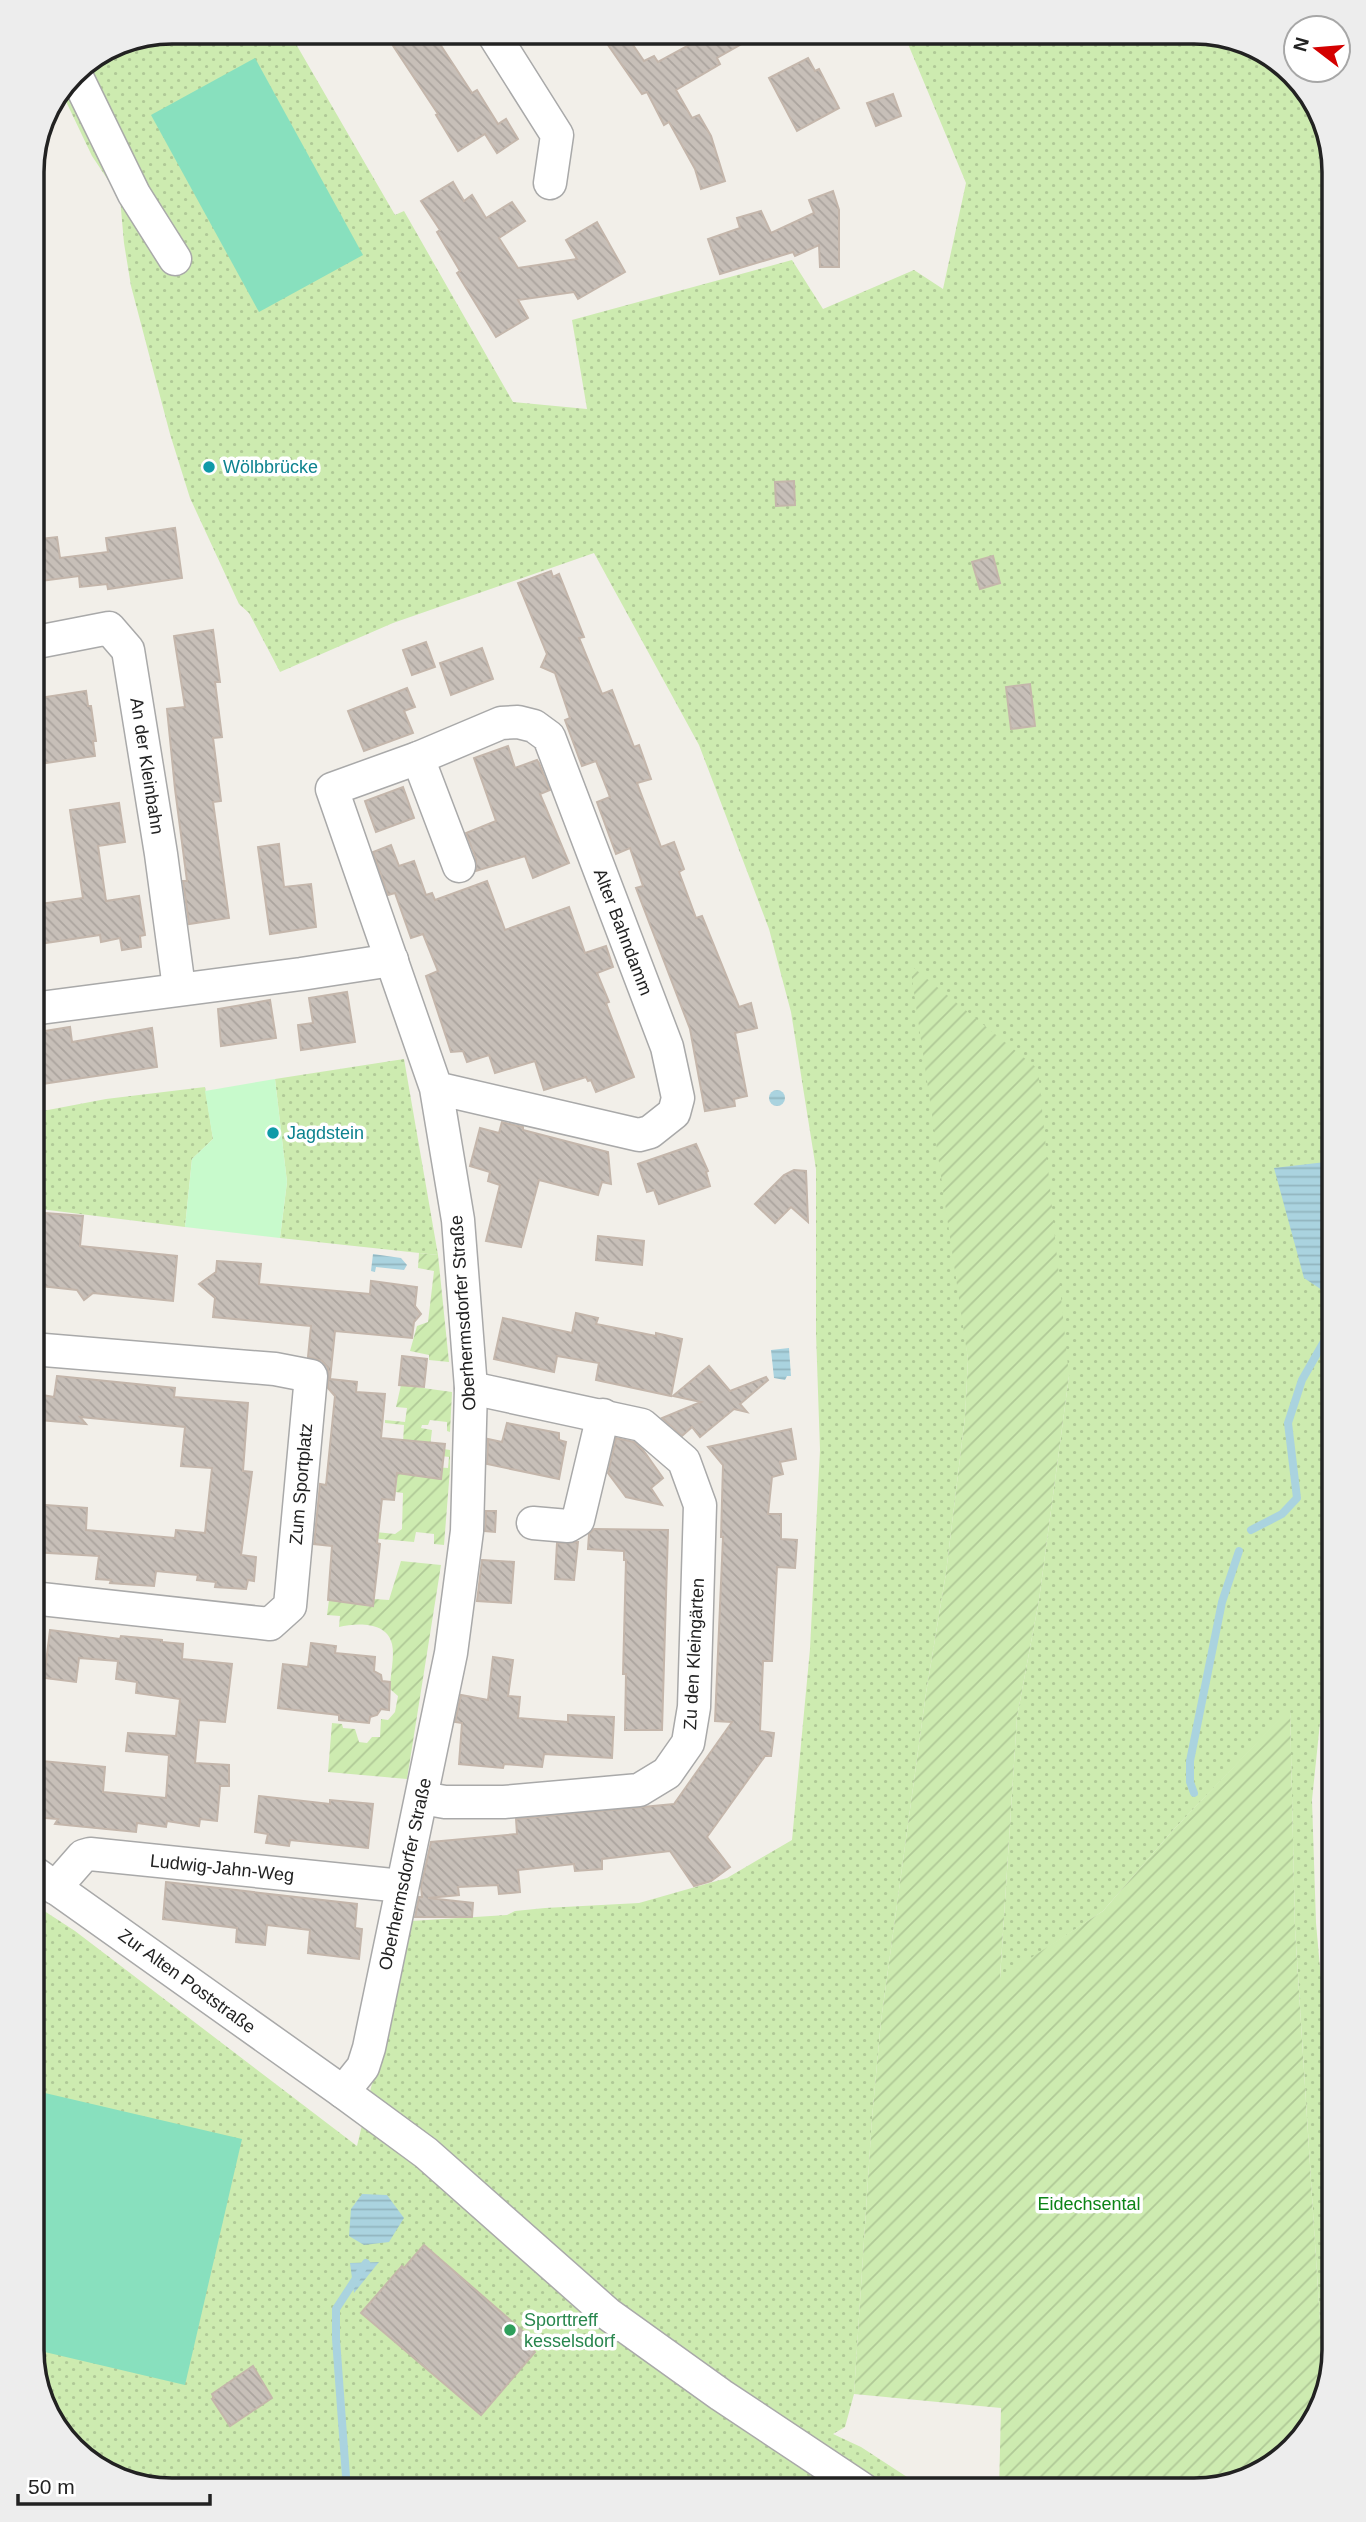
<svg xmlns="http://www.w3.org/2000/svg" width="1366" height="2522" font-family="Arial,sans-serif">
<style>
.grass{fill:url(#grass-dots)}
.park{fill:#c8facc}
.garden{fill:url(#garden-furrows);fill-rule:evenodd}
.pitch{fill:#88e0be}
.water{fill:url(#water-rules)}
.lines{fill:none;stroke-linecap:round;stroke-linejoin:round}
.stream{stroke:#aad3df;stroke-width:8}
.building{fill:url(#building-back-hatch);stroke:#c4b6ab;stroke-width:2}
.minor-casing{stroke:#a9a9a9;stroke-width:35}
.minor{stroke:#fff;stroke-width:32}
.culture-dot{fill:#0f9aa8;stroke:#fff;stroke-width:2.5}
.leisure-dot{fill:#2e9e5b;stroke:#fff;stroke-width:2.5}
.labels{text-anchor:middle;stroke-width:7;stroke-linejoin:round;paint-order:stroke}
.culture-label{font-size:18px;fill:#0d838f;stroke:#fff;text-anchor:start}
.street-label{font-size:18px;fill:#222;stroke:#fff}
.park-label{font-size:18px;fill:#0c8416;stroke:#fff}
.leisure-label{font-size:18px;fill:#27864d;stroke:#fff;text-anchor:start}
.rim{fill:none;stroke:#222;stroke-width:3.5}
</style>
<defs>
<pattern id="grass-dots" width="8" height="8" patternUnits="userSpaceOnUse" patternTransform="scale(1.75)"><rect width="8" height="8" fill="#cdebb0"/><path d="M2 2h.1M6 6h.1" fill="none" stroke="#b0c997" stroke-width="1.8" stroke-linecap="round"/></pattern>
<pattern id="garden-furrows" width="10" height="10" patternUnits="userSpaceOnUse" patternTransform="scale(1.75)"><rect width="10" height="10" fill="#cdebb0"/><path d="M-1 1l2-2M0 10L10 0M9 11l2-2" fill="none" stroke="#b0c997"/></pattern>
<pattern id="water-rules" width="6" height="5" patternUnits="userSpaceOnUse" patternTransform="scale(1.75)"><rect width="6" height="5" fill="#aad3df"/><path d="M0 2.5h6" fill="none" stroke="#92b5bf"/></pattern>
<pattern id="building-back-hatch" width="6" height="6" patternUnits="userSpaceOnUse" patternTransform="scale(1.75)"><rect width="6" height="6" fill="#c7bfb8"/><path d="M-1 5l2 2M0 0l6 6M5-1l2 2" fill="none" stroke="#aba49e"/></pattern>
</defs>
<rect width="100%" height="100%" fill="#f2efe9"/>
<g class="grass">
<polygon points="172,32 289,32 395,215 404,211 513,402 587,409 572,320 792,260 823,309 914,270 943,289 966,183 903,32 1204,32 1279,60 1324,118 1334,172 1334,1620 1327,1655 1312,1800 1316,1923 1334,2123 1334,2351 1324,2385 1295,1928 1290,1709 1174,1829 1103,1911 1000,1979 1017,1717 1039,1600 1069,1376 911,966 965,1335 968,1360 965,1417 946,1573 926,1693 881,2021 872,2118 854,2394 845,2427 833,2434 861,2447 927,2490 163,2490 93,2467 42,2404 32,2350 32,1903 75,1931 357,2146 411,1921 507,1915 515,1911 545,1908 639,1903 727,1878 792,1840 810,1649 820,1450 816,1333 816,1169 791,1012 769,929 699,745 594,553 393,623 280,672 249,613 239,604 190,498 170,434 131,286 124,243 120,198 92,156 61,91 73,72 118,42"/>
<polygon points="404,1059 438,1255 280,1238 287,1182 275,1079"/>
<polygon points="205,1087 213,1139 192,1159 185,1227 32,1208 32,1113 106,1099"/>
</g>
<polygon class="park" points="275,1079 287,1182 280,1238 185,1227 192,1159 213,1139 205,1091"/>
<g class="garden">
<polygon points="910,965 1038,1069 1069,1376 1039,1600 1017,1717 1000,1978 1103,1911 1174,1829 1290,1708 1295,1929 1324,2385 1311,2429 1248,2480 1194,2490 999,2490 1001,2408 854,2394 872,2118 881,2021 926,1693 946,1573 965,1417 968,1360"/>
<polygon points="419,1253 438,1255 449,1362 429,1360 429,1355 410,1351 417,1326 428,1322 434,1271 418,1268"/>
<path d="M 401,1385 L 452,1392 L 450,1432 L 447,1431 L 447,1422 L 430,1420 L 428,1425 L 422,1425 L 421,1428 L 432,1430 L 430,1447 L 450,1450 L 450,1469 L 444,1545 L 434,1544 L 434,1534 L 416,1532 L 414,1542 L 326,1534 L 327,1527 L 395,1534 L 402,1529 L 403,1493 L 396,1492 L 397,1479 L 384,1478 L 403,1443 L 404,1425 L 385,1423 L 385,1420 L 405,1422 L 407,1408 L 396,1407 ZM 427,1454 L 449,1457 L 448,1468 L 433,1467 L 440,1469 L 439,1479 L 432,1478 Z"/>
<path d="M 401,1561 L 441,1565 L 407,1779 L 328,1772 L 332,1723 L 342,1724 L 343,1728 L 355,1729 L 359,1742 L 367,1743 L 372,1737 L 380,1737 L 381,1719 L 388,1720 L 395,1712 L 398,1696 L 390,1689 C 390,1675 395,1657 392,1644 C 387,1621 356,1623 339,1627 L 340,1616 L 327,1615 L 329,1600 L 372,1606 L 374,1599 L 389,1600 Z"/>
</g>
<g class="pitch">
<polygon points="255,58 363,255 259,312 151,115"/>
<polygon points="32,2090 242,2139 185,2385 32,2349"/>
</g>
<g class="water">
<circle cx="777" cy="1098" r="8"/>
<polygon points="1334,1161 1334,1298 1304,1278 1274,1168"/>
<polygon points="373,1254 401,1258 407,1265 404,1270 376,1267 375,1272 371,1271"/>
<polygon points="789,1348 791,1376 787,1376 785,1380 774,1378 771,1350"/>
<polygon points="362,2194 387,2195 404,2218 389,2242 364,2245 349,2236 351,2209"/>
<polygon points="379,2262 354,2293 350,2263"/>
</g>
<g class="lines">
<g class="stream">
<polyline points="1334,1050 1329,1014 1334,939"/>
<polyline points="1251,1530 1282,1514 1297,1498 1288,1423 1302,1380 1334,1324"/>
<polyline points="1194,1793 1190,1782 1190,1761 1222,1602 1239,1551"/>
<polyline points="347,2490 336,2339 336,2309 366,2263"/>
</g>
</g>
<g class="building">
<polygon points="384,32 432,32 472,93 477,90 498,124 506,119 518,139 497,153 485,134 458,151 436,115 438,114"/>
<polygon points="599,32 624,32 644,61 654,56 658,62 713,32 763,32 717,58 720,64 676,90 692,118 699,115 711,136 725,181 701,189 695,169 669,122 664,125 647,92 642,94"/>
<polygon points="808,58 815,71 819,69 839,108 797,131 769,78"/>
<polygon points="893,94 901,116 876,126 867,103"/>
<polygon points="453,182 464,201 472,195 486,218 512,202 525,221 499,238 518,268 577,259 566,240 597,222 625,272 578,299 574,292 518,300 528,318 496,337 457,273 460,271 437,232 440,230 421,201"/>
<polygon points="833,191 839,210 839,267 820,267 819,245 795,256 793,252 720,274 708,239 740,228 737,218 761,211 771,233 814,213 809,200"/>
<polygon points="794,481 795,505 776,506 775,482"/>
<polygon points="175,528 182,578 108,589 107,584 80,587 79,576 32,582 32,540 57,537 60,558 108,552 106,538"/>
<polygon points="993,556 1000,583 980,589 972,562"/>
<polygon points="551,571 553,577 559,574 584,637 579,638 602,694 612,690 634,747 639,745 651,779 637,783 661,847 674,842 684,869 679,872 696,918 702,916 739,1007 751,1003 757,1028 735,1033 747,1096 734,1099 735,1106 705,1111 690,1029 636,888 643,886 630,848 616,854 597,802 610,797 596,761 582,766 565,720 570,718 555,673 541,667 547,654 518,583"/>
<polygon points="213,630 220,682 215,682 222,737 213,738 221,801 213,802 229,918 189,924 183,881 187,881 175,789 167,709 185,707 174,636"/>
<polygon points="426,642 435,667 412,675 403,650"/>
<polygon points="482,648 493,679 451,695 440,663"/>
<polygon points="1030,684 1035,726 1011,729 1006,687"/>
<polygon points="407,688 415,707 404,711 413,733 364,751 348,711"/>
<polygon points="86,691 88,706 91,706 96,741 93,741 95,756 32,765 32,699"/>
<polygon points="508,746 515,768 537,760 539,763 550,790 540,794 569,863 533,878 525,856 476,871 476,859 466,833 496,821 474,758"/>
<polygon points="403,787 414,818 376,832 365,801"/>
<polygon points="119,803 125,842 98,846 106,901 139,896 145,935 140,936 141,947 122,950 120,938 101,942 100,935 32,945 32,905 83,898 70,810"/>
<polygon points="279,844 284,887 311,884 316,927 270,934 258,847"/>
<polygon points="391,845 399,866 414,861 426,895 432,893 435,900 487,881 505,930 569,907 585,953 606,946 613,967 597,973 609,1002 606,1003 634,1077 596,1092 591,1080 588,1081 586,1077 544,1090 535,1061 495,1073 489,1055 467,1062 463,1051 451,1052 426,976 438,971 423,934 411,938 395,893 388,895 373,852"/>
<polygon points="347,992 355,1042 301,1050 298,1025 313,1023 309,998"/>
<polygon points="270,1000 276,1038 221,1046 218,1009"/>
<polygon points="70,1027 72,1042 152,1028 157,1067 35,1085 32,1069 32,1033"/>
<polygon points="502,1122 523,1127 523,1130 608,1152 611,1184 602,1182 598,1195 539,1180 521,1247 486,1241 500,1185 488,1181 490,1172 470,1166 480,1128 499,1133"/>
<polygon points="696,1144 708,1171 706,1172 710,1186 659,1204 654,1190 647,1192 638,1164"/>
<polygon points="794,1170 806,1171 808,1222 791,1207 775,1223 755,1204 784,1175"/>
<polygon points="32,1212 83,1216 80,1246 177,1256 173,1301 93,1293 84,1300 77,1290 32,1285"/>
<polygon points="598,1236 644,1241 642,1265 596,1260"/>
<polygon points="217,1261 261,1264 259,1284 370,1294 371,1281 417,1287 415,1306 421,1314 414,1322 412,1338 335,1331 330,1379 357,1382 356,1392 385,1394 381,1438 445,1444 441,1479 397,1473 394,1500 382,1499 377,1543 380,1544 373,1606 328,1600 332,1546 314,1544 320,1484 326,1485 335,1396 328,1388 328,1368 322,1361 308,1357 311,1326 213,1317 215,1298 199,1284 216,1272"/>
<polygon points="576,1313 598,1318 596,1324 656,1336 656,1333 682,1339 671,1396 596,1380 599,1363 557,1356 554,1372 494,1359 503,1318 572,1333"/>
<polygon points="402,1356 427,1359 424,1387 399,1385"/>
<polygon points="709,1366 730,1391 766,1377 768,1380 740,1404 747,1412 734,1409 700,1437 692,1427 682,1436 662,1418 701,1402 673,1396"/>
<polygon points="57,1376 175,1388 174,1397 248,1403 243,1471 252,1472 241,1555 256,1557 254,1581 248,1580 246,1589 215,1587 216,1582 197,1580 198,1575 156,1571 154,1586 110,1583 111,1580 96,1579 99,1556 32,1552 32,1504 87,1508 86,1530 175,1538 176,1530 205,1533 212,1468 181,1466 185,1427 80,1417 86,1424 40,1420 42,1395 54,1397"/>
<polygon points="507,1423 559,1433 559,1440 566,1442 559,1479 487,1464 488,1439 502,1442"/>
<polygon points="791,1429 796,1459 780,1462 783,1474 772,1477 768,1514 781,1514 781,1539 797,1540 795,1568 777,1567 772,1661 763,1661 760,1731 774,1733 771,1756 765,1756 707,1837 730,1867 711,1881 694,1886 670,1851 602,1859 602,1869 575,1871 574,1864 518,1870 520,1892 499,1894 498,1885 458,1887 459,1895 428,1898 473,1903 472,1917 415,1917 419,1897 422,1897 421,1886 431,1842 517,1834 516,1819 674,1804 732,1722 715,1721 723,1537 721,1537 723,1465 708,1447"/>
<polygon points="616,1438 634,1442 643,1450 663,1478 651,1488 662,1505 626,1497 608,1473"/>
<polygon points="486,1511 496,1511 495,1532 485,1531"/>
<polygon points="594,1529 668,1530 662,1730 625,1730 626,1674 623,1674 626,1560 624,1560 624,1551 588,1549 589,1534"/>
<polygon points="577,1542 578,1542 574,1580 555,1579 557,1543"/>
<polygon points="482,1560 514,1562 511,1603 477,1601"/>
<polygon points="50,1630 120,1639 121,1636 162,1640 162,1642 183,1644 182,1659 232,1664 225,1722 199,1720 195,1763 229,1765 229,1786 220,1786 217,1821 200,1819 199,1826 167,1821 166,1827 137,1823 136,1832 55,1824 58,1819 32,1817 32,1760 105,1767 103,1792 166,1798 169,1755 126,1751 128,1733 176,1736 180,1699 136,1693 137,1682 116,1679 118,1661 79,1658 76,1682 44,1678"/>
<polygon points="311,1643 336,1646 335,1653 375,1657 374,1671 381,1675 382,1681 390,1682 389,1710 381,1709 377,1715 370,1717 369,1723 339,1720 339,1715 278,1708 283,1664 308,1667"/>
<polygon points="493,1657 513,1660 508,1696 520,1697 518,1718 568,1722 568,1715 614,1717 612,1758 544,1754 542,1767 504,1764 503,1768 459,1764 462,1723 455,1722 461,1695 488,1700"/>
<polygon points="259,1796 330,1804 330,1800 373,1804 368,1848 290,1840 289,1846 266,1843 268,1834 255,1832"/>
<polygon points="166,1882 357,1904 355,1928 362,1929 359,1959 308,1953 310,1930 267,1925 265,1945 236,1942 237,1928 163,1919"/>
<polygon points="424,2245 524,2332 519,2338 535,2352 481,2415 361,2313 402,2266 404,2268"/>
<polygon points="253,2366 272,2398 230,2426 212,2399 214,2398 212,2394"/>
</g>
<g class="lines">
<defs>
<g id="minor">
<polyline points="492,32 557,135 550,183"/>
<polyline points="74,71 134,194 175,259"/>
<polyline points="32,643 109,628 128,650 161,854 179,988"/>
<polyline points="418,758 459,866"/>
<polyline points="32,1009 301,974 392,960"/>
<polyline points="533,1523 568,1526 578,1520 603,1415"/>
<polyline points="32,1598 270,1624 290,1606 311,1376 275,1369 32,1349"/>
<polyline points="422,1798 445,1802 504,1802 639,1790 667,1773 688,1743 694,1707 700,1505 684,1461 642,1425 471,1388"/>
<polyline points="32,1871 343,2092 426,2153 608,2314 721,2395 864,2490"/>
<polyline points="55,1888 83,1856 90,1854 402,1886"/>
<polyline points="343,2092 363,2067 369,2048 451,1653 467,1531 471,1388 458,1220 436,1088 332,789 418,758 501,723 518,722 534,726 549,737 667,1047 678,1098 674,1113 650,1132 639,1135 436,1088"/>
</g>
</defs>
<use href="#minor" class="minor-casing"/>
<use href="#minor" class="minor"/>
</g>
<g class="culture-dot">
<circle cx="209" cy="467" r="7"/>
<circle cx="273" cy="1133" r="7"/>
</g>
<circle class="leisure-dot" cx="510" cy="2330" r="7"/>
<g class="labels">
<g class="culture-label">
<text x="223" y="473">Wölbbrücke</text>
<text x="287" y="1139">Jagdstein</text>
</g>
<g class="street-label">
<text transform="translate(147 766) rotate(81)" y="6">An der Kleinbahn</text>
<text transform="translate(623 932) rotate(69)" y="6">Alter Bahndamm</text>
<text transform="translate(463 1313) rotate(-94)" y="6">Oberhermsdorfer Straße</text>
<text transform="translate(301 1484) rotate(-85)" y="6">Zum Sportplatz</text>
<text transform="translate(694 1654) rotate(-87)" y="6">Zu den Kleingärten</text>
<text transform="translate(222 1868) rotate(6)" y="6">Ludwig-Jahn-Weg</text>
<text transform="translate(405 1874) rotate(-78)" y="6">Oberhermsdorfer Straße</text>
<text transform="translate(187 1981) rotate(36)" y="6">Zur Alten Poststraße</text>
</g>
<g class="park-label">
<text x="1089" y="2210">Eidechsental</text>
</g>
<g class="leisure-label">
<text x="524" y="2326">Sporttreff<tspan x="524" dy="21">kesselsdorf</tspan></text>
</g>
</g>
<path d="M0 0H1366V2522H0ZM172 44H1194A128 128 0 0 1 1322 172V2350A128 128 0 0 1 1194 2478H172A128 128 0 0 1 44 2350V172A128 128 0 0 1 172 44Z" fill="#ededed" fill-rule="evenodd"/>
<path class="rim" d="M172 44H1194A128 128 0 0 1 1322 172V2350A128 128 0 0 1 1194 2478H172A128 128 0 0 1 44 2350V172A128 128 0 0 1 172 44Z"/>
<g transform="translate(1317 49) rotate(286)"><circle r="33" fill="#ffffff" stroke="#a7a7a7" stroke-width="2"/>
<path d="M0-5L12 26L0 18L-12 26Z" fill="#d40000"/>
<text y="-10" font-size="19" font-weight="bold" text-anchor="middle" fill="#222222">N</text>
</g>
<path d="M18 2494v10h192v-10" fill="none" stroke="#222222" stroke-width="3.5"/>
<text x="28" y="2494" font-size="21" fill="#222222" stroke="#ffffff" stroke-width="5" paint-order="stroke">50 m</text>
</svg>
